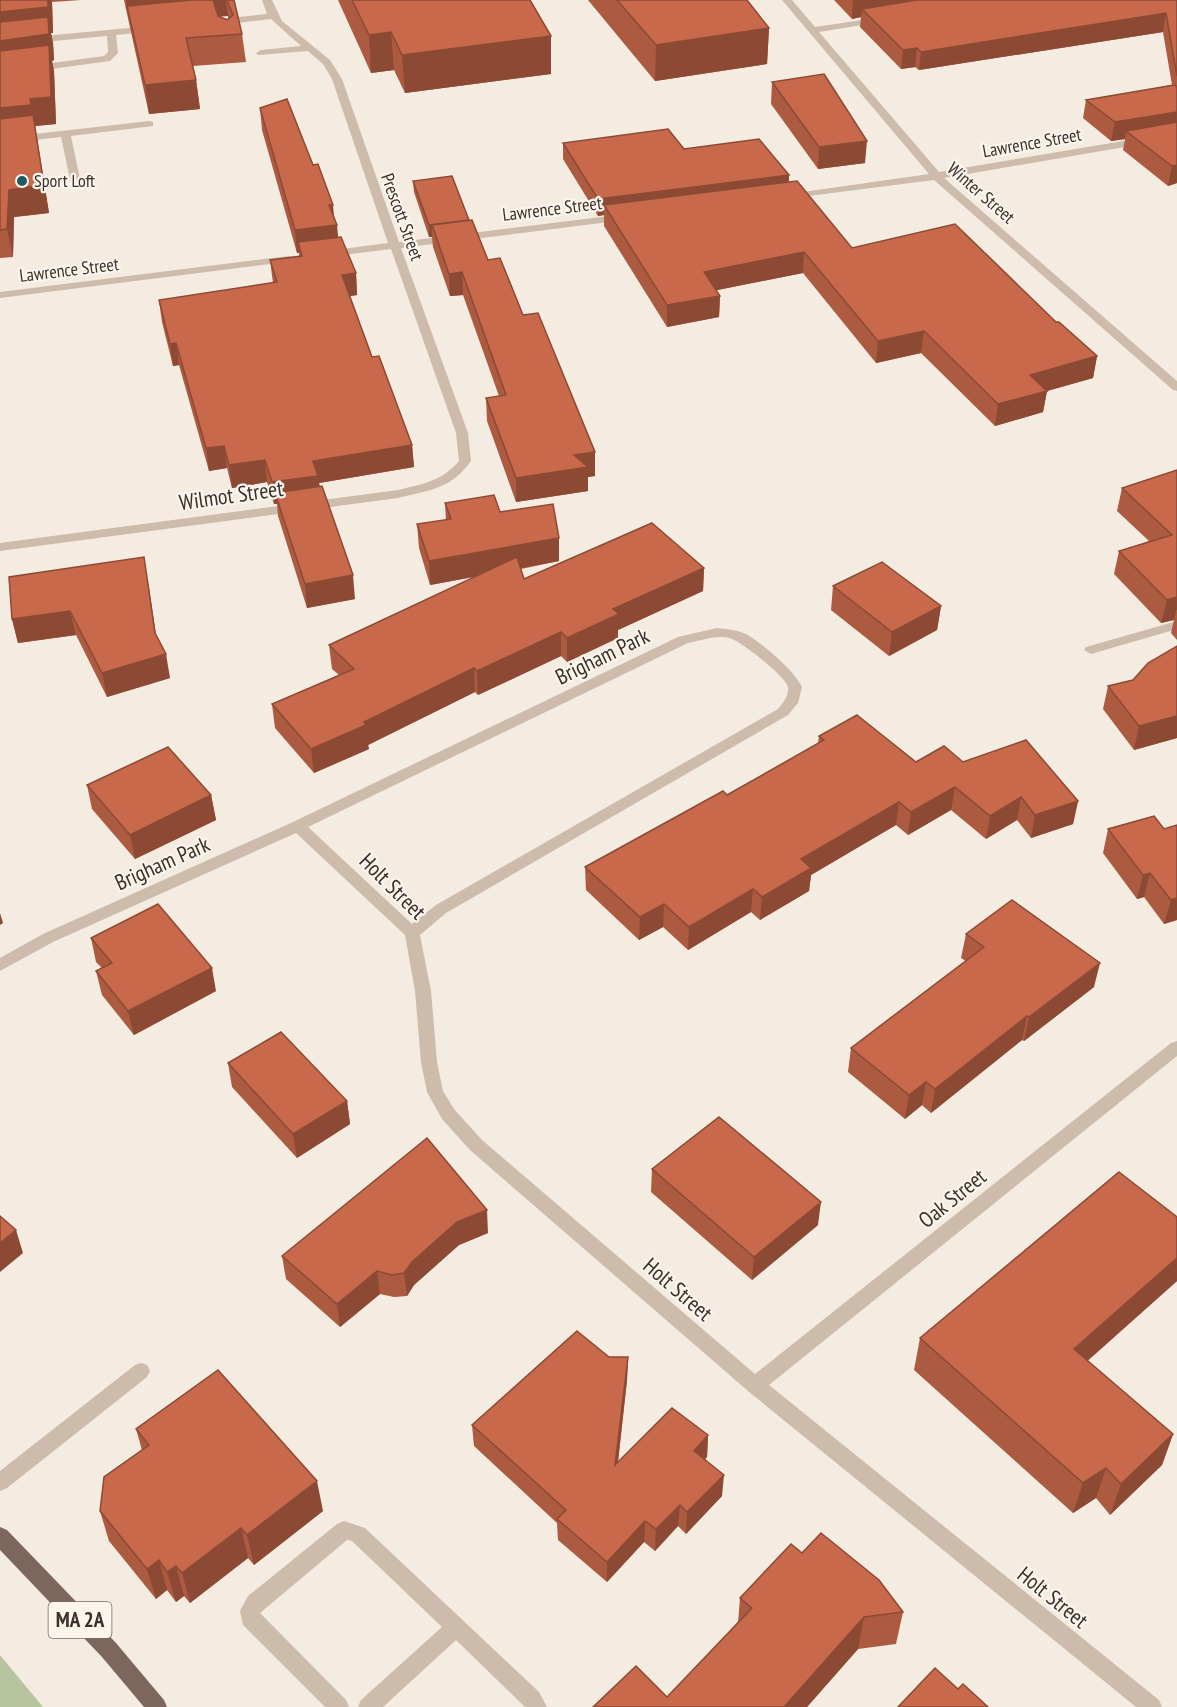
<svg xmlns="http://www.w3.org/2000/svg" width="1177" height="1707" font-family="'PT Sans Narrow',sans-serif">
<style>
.green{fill:#b8c4a0}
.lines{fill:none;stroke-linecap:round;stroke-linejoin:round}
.minor{fill:#cdbbac;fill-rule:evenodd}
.major{fill:#7d675c;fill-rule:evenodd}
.wall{fill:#ac5a40;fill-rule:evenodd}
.shaded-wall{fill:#8c4a34}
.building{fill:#c8694b;stroke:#8c4a34;stroke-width:1.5}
.poi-dot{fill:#1f5a5e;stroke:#fbf5ee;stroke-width:2}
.labels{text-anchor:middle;stroke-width:4.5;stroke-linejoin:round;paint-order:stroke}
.far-street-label{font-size:18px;fill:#3b302b;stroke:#fbf5ee}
.far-poi-label{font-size:18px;fill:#3b302b;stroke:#fbf5ee;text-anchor:start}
.shield{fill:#fbf5ee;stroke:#756b66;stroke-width:1.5}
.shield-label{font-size:21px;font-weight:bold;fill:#3b302b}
.street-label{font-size:22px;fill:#3b302b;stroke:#fbf5ee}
</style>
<rect width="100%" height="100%" fill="#f4ebe1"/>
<polygon class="green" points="0,1655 43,1707 0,1707"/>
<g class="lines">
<g class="minor">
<path d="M 262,0 L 272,0 L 282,21 L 330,60 L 342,79 L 399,242 L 625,214 L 630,217 L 625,220 L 401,248 L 468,433 L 471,461 C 451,489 430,490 398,498 L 0,551 L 0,543 L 398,490 C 423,484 442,481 459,461 L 456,433 L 391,249 L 327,257 L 321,254 L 327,251 L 388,243 L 332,79 L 323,64 L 308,51 L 258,55 L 256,53 L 261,50 L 301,46 L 271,19 L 219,25 L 214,22 L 219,19 L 267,14 Z"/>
<polygon points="782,0 792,0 815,27 883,17 885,19 880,22 819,32 939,172 1177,132 1177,138 944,178 1177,381 1177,391 1173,390 934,180 785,199 785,195 789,194 929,174"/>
<polygon points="151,26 156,29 154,31 116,35 118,53 110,61 0,76 0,70 104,56 108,52 107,36 0,46 0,40"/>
<polygon points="149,121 153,122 153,126 71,136 80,179 75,182 70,179 61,137 0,144 0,138"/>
<polygon points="289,256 293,257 293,261 0,298 0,292"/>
<polygon points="1177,621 1177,629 1091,654 1084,650 1086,647"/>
<path d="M 717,628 C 727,629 737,630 746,634 C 762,643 795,671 802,687 L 798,703 L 788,715 L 446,913 L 420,935 L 431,991 L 437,1062 L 443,1091 L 454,1109 L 482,1140 L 755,1374 L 1171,1043 L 1177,1041 L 1177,1056 L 769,1385 L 1159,1700 L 1162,1707 L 1136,1707 L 748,1391 L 470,1150 L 442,1119 L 427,1092 L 421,1062 L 415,991 L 405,935 L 296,833 L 53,942 L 0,971 L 0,958 L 43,934 L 293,822 L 678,637 ZM 710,638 C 718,637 727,636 734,640 C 744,644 786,677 788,687 C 789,696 783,703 778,709 L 436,905 L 412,924 L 308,827 L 688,643 Z"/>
<polygon points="141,1363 147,1365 150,1371 147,1377 7,1488 0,1491 0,1471 135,1365"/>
<polygon points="344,1521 365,1528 539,1692 547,1707 525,1707 456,1640 383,1707 358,1707 361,1700 442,1627 352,1541 347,1540 260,1613 346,1700 349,1707 325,1707 243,1625 240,1611 248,1596 337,1524"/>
</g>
<polygon class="major" points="0,1527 7,1530 116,1643 164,1700 167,1707 144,1707 102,1657 0,1550"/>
</g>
<g class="wall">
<polygon points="0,0 81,0 52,2 53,33 51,33 53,43 54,60 52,61 54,71 56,124 35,126 49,213 14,217 13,257 0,258"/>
<path d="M 124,0 L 234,0 L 242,34 L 246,62 L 193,66 L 196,80 L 200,109 L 149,114 ZM 219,16 L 228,16 L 228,19 L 227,20 Z"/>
<polygon points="338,0 530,0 551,36 551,74 405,93 394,70 371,73"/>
<polygon points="588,0 747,0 769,28 767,64 655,81"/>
<polygon points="834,0 1177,0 1177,183 1168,186 1123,150 1125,139 1111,141 1083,118 1086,100 1172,85 1163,32 919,70 915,67 901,69 860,27 861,17 852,19"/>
<polygon points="772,82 865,163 818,169 771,104"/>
<polygon points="260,108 334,218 338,237 356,273 357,295 350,296 372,357 412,445 414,467 319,483 355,599 307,608 278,516 277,504 274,504 267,482 232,488 227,468 209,471 179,365 173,366 162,322 159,300 273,283 270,260 299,256 299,253 297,253 262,130"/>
<polygon points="563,143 684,149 789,175 789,182 852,248 1056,322 1097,356 1093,378 1047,391 1043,412 995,426 921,353 876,363 803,273 716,290 720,296 719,317 667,327 604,226 604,215 598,216 563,159"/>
<polygon points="413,181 469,220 488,260 523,315 595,452 595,476 588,477 588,491 516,502 487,421 486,398 499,396 463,295 450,296 433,247 432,237 429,237 414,192"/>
<polygon points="1177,470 1177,640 1171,633 1174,620 1161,623 1114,574 1119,551 1149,541 1117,511 1122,488"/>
<polygon points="445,503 500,512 559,538 559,561 521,569 524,579 704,568 703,591 618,630 618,638 567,662 561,656 478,695 475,692 368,745 369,749 314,773 275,728 272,704 339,675 332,669 329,645 474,577 430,585 419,548 417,524 446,520"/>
<polygon points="148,581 156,635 170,678 107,697 76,635 18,643 12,619"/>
<polygon points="833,586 941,606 937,630 889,656 831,610"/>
<polygon points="1177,646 1177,738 1134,750 1103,709 1108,686 1133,680"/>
<polygon points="819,736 916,762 963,762 1078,801 1073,824 1031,838 1017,820 986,839 951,810 908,835 896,825 811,875 809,891 760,920 751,912 688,950 663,927 639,940 586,890 585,867 727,795 818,743"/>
<polygon points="87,785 211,795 216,820 135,859 92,809"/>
<polygon points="1154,816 1177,920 1164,924 1144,897 1137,899 1103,853 1108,829"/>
<polygon points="966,934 1094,987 1024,1041 1022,1040 931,1113 922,1105 905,1119 848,1072 851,1048 966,961 961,958"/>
<polygon points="91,938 216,991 134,1035 102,995 96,971 102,968 96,962"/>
<polygon points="228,1063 347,1101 350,1124 297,1158 232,1087"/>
<polygon points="652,1169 818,1225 752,1280 651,1192"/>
<polygon points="1177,1217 1177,1281 1087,1361 1173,1434 1162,1465 1110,1515 1096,1498 1073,1513 914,1370 920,1338"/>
<polygon points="488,1233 459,1245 414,1285 407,1296 394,1297 380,1294 340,1327 286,1279 282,1256"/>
<polygon points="628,1357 627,1380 618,1463 708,1435 707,1457 705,1459 722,1496 686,1534 678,1526 655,1551 644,1542 607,1582 558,1540 557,1523 474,1446 472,1425"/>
<polygon points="136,1429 323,1511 254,1565 248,1558 190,1603 184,1596 176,1602 167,1590 156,1599 109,1541 100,1511 142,1450"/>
<polygon points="802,1553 903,1612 896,1644 858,1649 807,1707 593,1707 667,1697 738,1623 740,1598"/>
</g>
<g class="shaded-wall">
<polygon points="48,0 51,0 52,2 53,33 51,33 53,43 54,60 52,61 54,71 56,124 35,126 49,213 14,217 13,257 7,229 0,136 0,12"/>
<polygon points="126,0 226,0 228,16 131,25 127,6 130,25"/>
<polygon points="853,0 962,0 862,9 861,17 852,19"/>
<polygon points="1166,13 1163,32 919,70 921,52"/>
<polygon points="769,28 767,64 655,81 656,45"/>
<polygon points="391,32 394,70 371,73 369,35"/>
<polygon points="551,36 551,74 405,93 402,55"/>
<polygon points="917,48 915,67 901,69 903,50"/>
<polygon points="196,80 200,109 149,114 145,85"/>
<polygon points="1177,112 1177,130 1126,131 1125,139 1111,141 1115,122"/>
<polygon points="867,141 865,163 818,169 819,147"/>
<polygon points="1177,165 1177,183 1168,186 1172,166"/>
<polygon points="789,175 788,192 604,205 604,215 598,216 598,199"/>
<polygon points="329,205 333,205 335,226 337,225 339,248 298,242 299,253 297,253 295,230"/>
<rect x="429" y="225" width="3" height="12"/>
<polygon points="804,252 803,273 703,293 704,272"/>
<polygon points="462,272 463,295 450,296 449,274"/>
<polygon points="356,273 357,295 344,297 342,275"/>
<polygon points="720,296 719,317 667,327 667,305"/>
<polygon points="924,331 921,353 876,363 878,341"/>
<polygon points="176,343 179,365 173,366 170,344"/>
<polygon points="1097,356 1093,378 1047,391 1043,412 995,426 998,404 1030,375"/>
<polygon points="412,445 414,467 319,483 321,498 275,493 277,504 274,504 272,482 313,461"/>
<polygon points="224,446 227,468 209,471 206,448"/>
<polygon points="595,452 595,476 588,477 588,491 516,502 516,478 574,455"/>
<polygon points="265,460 267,482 232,488 229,465"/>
<polygon points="559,538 559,561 430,585 429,561"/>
<polygon points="144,557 159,656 166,654 170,678 107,697 102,673 155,633"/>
<polygon points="704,568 703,591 618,630 618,638 567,662 567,638 613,609"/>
<polygon points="353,575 355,599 307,608 305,584"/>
<polygon points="1177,597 1177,610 1176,610 1174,620 1161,623 1167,600"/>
<polygon points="941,606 937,630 889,656 892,632"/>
<polygon points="70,611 76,635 18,643 12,619"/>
<polygon points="561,632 561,656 478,695 477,671"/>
<polygon points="474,668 475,692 368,745 369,749 314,773 311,749 364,722"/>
<polygon points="1177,716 1177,738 1134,750 1139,726"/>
<polygon points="955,787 951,810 908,835 911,812"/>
<polygon points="211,795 216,820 135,859 130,835"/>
<polygon points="1021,797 1017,820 986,839 990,816"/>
<polygon points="1078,801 1073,824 1031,838 1035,815"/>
<polygon points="899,802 896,825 811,875 809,891 760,920 762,897 801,859"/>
<polygon points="1150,873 1144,897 1137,899 1143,875"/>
<polygon points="753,889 751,912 688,950 689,927"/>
<polygon points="1177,898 1177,920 1164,924 1171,900"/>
<polygon points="664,904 663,927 639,940 640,917"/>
<polygon points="0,913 3,923 0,925"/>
<polygon points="1100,963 1094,987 1024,1041 1029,1017"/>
<polygon points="212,968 216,991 134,1035 128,1011"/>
<polygon points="1027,1016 1022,1040 931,1113 935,1089"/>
<polygon points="926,1082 922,1105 905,1119 909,1095"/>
<polygon points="347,1101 350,1124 297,1158 293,1134"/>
<polygon points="821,1202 818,1225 752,1280 754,1257"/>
<polygon points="487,1210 488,1233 459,1245 414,1285 407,1296 404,1273 412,1262 457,1222"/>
<polygon points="16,1230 23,1253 0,1272 0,1243"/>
<polygon points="1177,1258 1177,1281 1065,1381 1074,1349"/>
<polygon points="377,1271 380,1294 340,1327 337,1304"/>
<polygon points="628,1357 627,1380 615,1487 615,1465"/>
<polygon points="1173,1434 1162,1465 1110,1515 1121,1484"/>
<polygon points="708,1435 707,1457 692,1473 694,1451"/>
<polygon points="1106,1468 1096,1498 1073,1513 1083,1483"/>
<polygon points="724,1475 722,1496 686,1534 687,1512"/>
<polygon points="317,1481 323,1511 254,1565 247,1535"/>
<polygon points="680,1505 678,1526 655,1551 656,1529"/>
<polygon points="645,1521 644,1542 607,1582 607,1562"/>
<polygon points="241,1528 248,1558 190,1603 182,1573"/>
<polygon points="159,1560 167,1590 156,1599 147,1569"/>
<polygon points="176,1566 184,1596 176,1602 167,1572"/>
<polygon points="864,1617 858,1649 807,1707 784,1707"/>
</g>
<g class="building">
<polygon points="0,0 48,0 48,7 0,12"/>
<polygon points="192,0 213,0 218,16 227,20 233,15 227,0 234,0 242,34 186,38 196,80 145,85 127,6"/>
<polygon points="352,0 530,0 551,36 402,55 391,32 369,35"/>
<polygon points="617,0 747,0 769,28 656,45"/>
<polygon points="917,0 1177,0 1177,76 1166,13 921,52 917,48 903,50 862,9"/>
<polygon points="48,17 49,34 0,41 0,22"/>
<polygon points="49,45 51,97 30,99 31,105 0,108 0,51"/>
<polygon points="824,74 867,141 819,147 772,82"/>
<polygon points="1174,85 1177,87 1177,112 1115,122 1086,100"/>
<polygon points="287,99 313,165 318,164 333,205 329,205 337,225 295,230 260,108"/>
<polygon points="33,115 44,185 9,190 7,229 0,230 0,119"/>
<polygon points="1177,122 1177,165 1172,166 1126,131"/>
<polygon points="668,129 684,149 759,139 789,175 598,199 563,143"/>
<polygon points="452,176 469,220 429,225 413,181"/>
<polygon points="797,181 852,248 955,224 1056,322 1059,322 1097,356 1030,375 1047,391 998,404 924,331 878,341 804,252 704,272 720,296 667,305 604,205"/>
<polygon points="472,220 488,260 500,258 523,315 538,313 595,452 574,455 588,467 516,478 486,398 506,395 462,272 449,274 432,225"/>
<polygon points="341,237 356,273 342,275 372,357 379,356 412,445 313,461 318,476 272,482 265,460 229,465 224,446 206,448 176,343 170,344 159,300 277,282 270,260 302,256 298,242"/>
<polygon points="1177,470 1177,597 1167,600 1119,551 1172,535 1122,488"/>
<polygon points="322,486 353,575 305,584 275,493"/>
<polygon points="494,495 500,512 553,504 559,538 429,561 417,524 451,519 445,503"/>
<polygon points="652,523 704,568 613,609 619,614 567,638 561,632 477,671 474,668 364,722 366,725 311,749 272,704 354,669 329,645 517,557 524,579"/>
<polygon points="144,557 155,633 166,654 102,673 70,611 12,619 9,577"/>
<polygon points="882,562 941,606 892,632 833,586"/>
<polygon points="1177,646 1177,716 1139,726 1108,686 1133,680 1148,663"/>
<polygon points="857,715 916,762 944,746 963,762 1026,740 1078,801 1035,815 1021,797 990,816 955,787 911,812 899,802 801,859 811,868 762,897 753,889 689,927 664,904 640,917 585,867 723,791 727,795 824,740 819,736"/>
<polygon points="168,747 211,795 130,835 87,785"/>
<polygon points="1154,816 1164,829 1177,825 1177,898 1171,900 1150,873 1143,875 1108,829"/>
<polygon points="1012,900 1100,963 1029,1017 1027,1016 935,1089 926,1082 909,1095 851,1048 984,947 966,934"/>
<polygon points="158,904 212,968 128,1011 96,971 112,963 91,938"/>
<polygon points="281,1032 347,1101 293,1134 228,1063"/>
<polygon points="719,1117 821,1202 754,1257 652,1169"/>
<polygon points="427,1138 487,1210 457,1222 412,1262 404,1273 392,1275 377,1271 337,1304 282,1256"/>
<polygon points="1119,1172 1177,1217 1177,1258 1074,1349 1173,1434 1121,1484 1106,1468 1083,1483 920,1338"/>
<polygon points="0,1216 16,1230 0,1243"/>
<polygon points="577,1331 609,1357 628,1357 615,1465 672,1408 708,1435 694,1451 724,1475 687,1512 680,1505 656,1529 645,1521 607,1562 557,1519 566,1510 472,1425"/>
<polygon points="218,1370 317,1481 247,1535 241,1528 182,1573 176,1566 167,1572 159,1560 147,1569 100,1511 104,1477 149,1445 136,1429"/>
<polygon points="821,1533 879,1580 903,1612 864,1617 784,1707 593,1707 636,1666 667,1697 752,1608 740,1598 791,1544 802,1553"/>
<polygon points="935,1668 958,1689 963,1684 988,1707 898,1707"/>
</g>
<circle class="poi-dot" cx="22" cy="181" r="6"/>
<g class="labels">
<g class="far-street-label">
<text transform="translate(1032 143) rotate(-10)" y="6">Lawrence Street</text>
<text transform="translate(981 193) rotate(41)" y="6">Winter Street</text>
<text transform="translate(552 209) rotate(-7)" y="6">Lawrence Street</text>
<text transform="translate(402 217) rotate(70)" y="6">Prescott Street</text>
<text transform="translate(69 270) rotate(-7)" y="6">Lawrence Street</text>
</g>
<g class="far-poi-label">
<text x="34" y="187">Sport Loft</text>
</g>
<rect class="shield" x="48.5" y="1602" width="63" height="36" rx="4.5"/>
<g class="shield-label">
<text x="80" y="1627">MA 2A</text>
</g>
<g class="street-label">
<text transform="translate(231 495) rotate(-8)" y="8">Wilmot Street</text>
<text transform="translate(602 656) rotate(-26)" y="8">Brigham Park</text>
<text transform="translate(162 863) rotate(-24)" y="8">Brigham Park</text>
<text transform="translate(393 886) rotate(45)" y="8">Holt Street</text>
<text transform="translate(952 1198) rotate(-39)" y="8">Oak Street</text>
<text transform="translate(678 1289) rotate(41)" y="8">Holt Street</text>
<text transform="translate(1053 1597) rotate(39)" y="8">Holt Street</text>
</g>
</g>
</svg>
